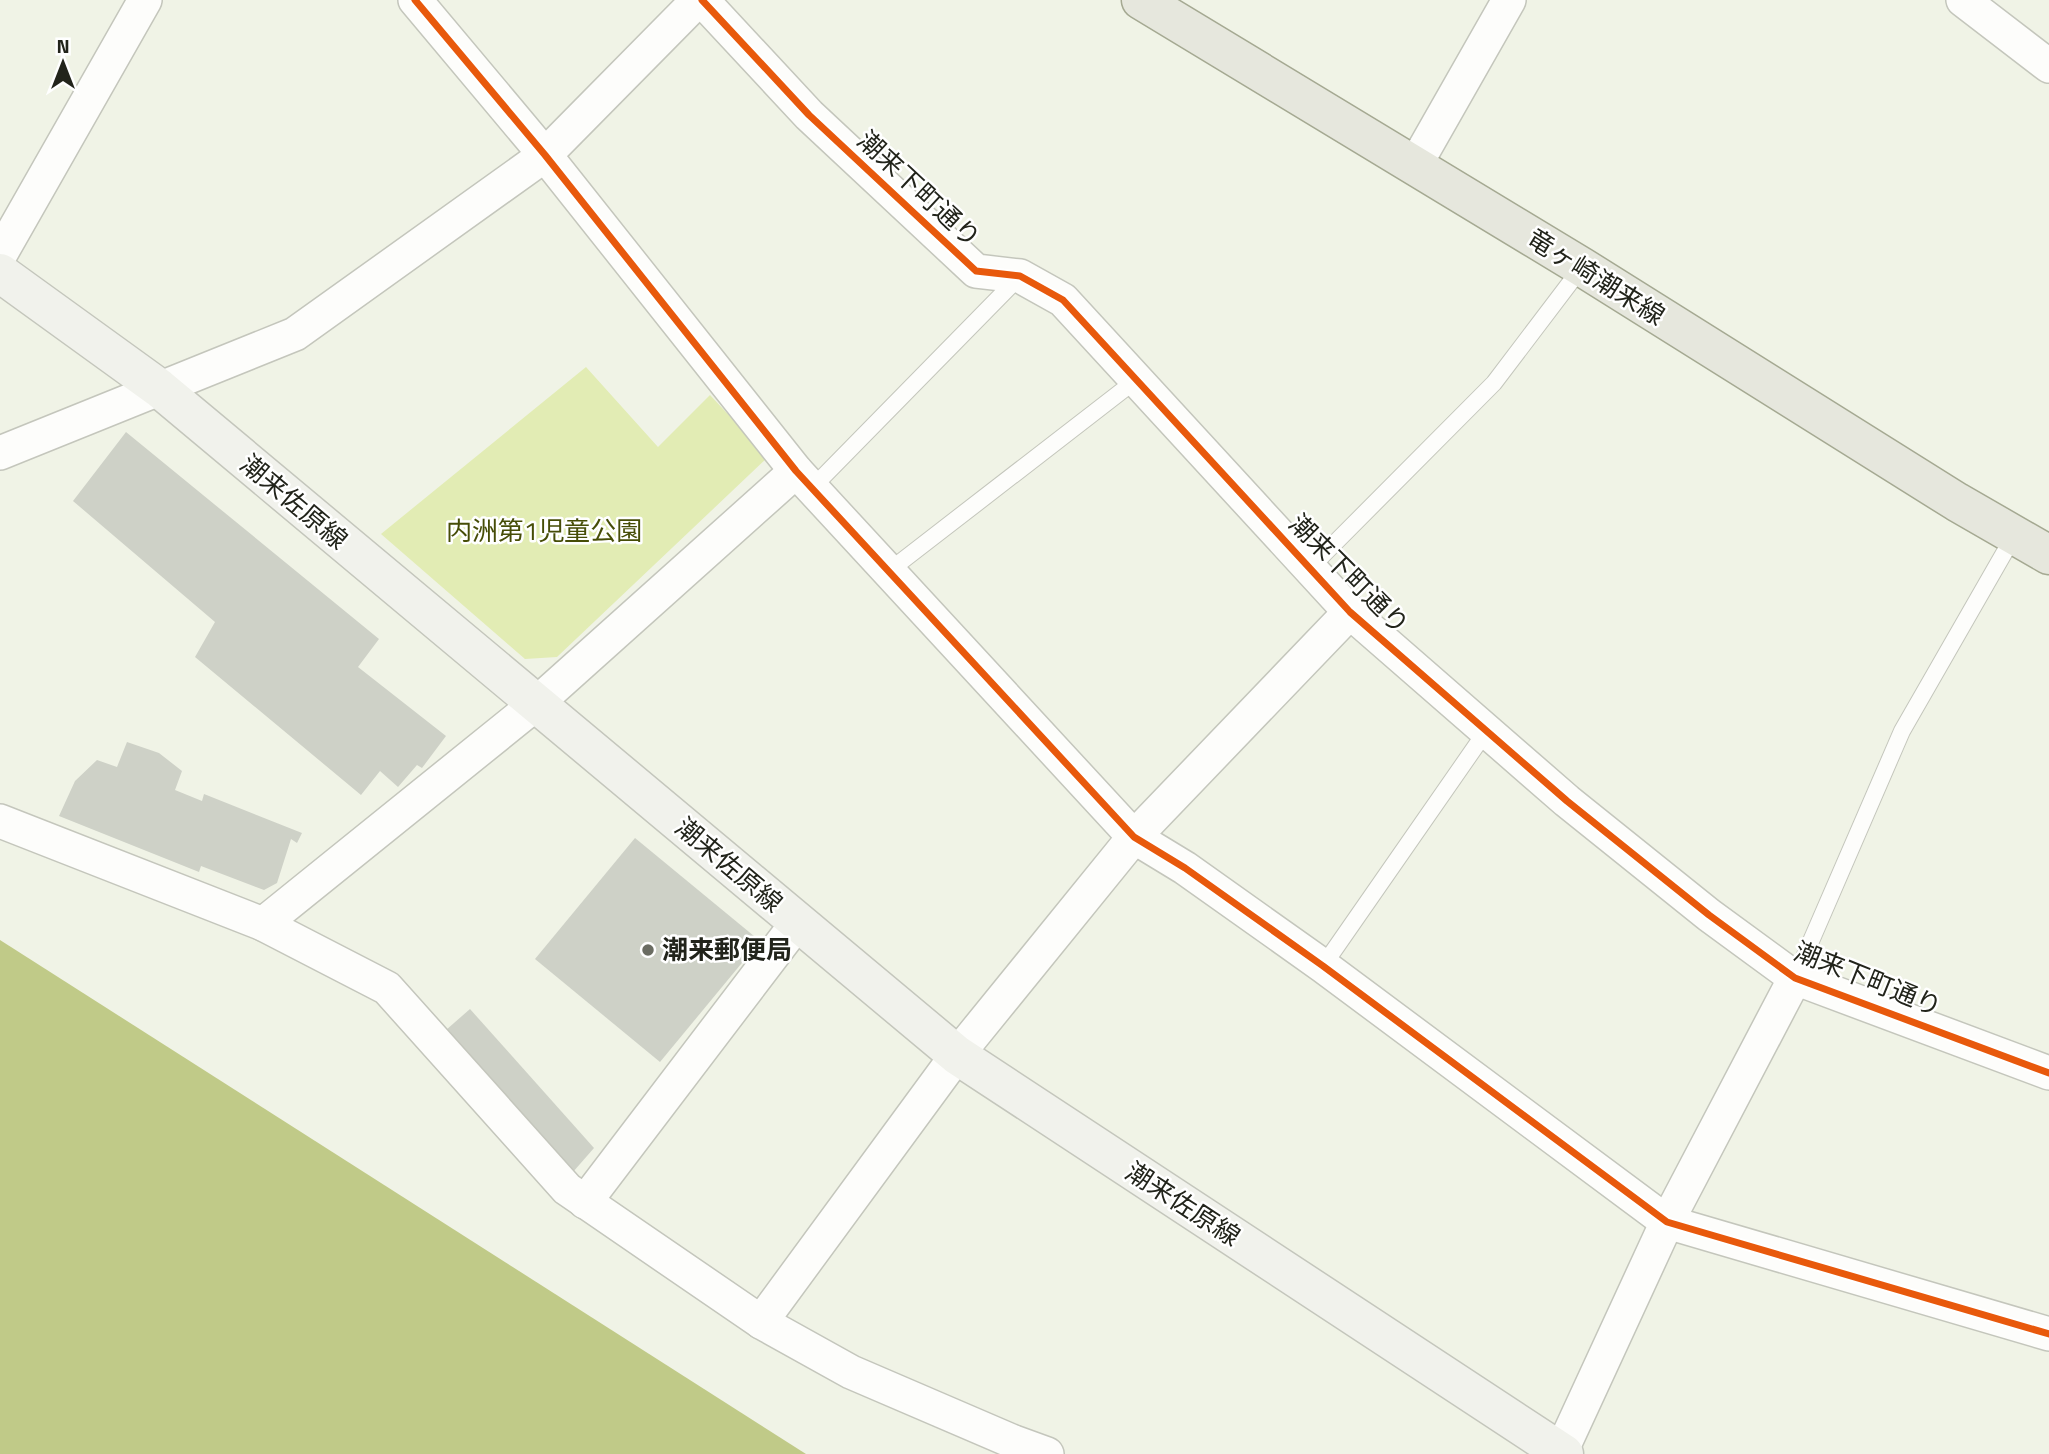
<svg xmlns="http://www.w3.org/2000/svg" width="2049" height="1454" font-family="'Titillium Web','Noto Sans JP',sans-serif">
<style>
.green{fill:#e2ecb4}
.water{fill:#c0ca88}
.building{fill:#ced1c7}
.lines{fill:none;stroke-linecap:round;stroke-linejoin:round}
.service-casing{stroke:#c4c6bc;stroke-width:18}
.minor-casing{stroke:#c4c6bc;stroke-width:36}
.secondary-casing{stroke:#c4c6bc;stroke-width:41}
.primary-casing{stroke:#a5a992;stroke-width:41}
.service{stroke:#fdfdfb;stroke-width:16}
.minor{stroke:#fdfdfb;stroke-width:33}
.secondary{stroke:#f1f2ec;stroke-width:38}
.primary{stroke:#e6e7dd;stroke-width:38}
.cycleway-casing{stroke:#fff;stroke-width:11}
.cycleway{stroke:#e8590c;stroke-width:7}
.poi-dot{fill:#6a6c62;stroke:#fff;stroke-width:2.5}
.labels{text-anchor:middle;stroke-width:5;stroke-linejoin:round;paint-order:stroke}
.street-label{font-size:26px;fill:#22241b;stroke:#fff}
.park-label{font-size:26px;fill:#464d07;stroke:#fff}
.poi-label{font-size:26px;font-weight:bold;fill:#22241b;stroke:#fff;text-anchor:start}
</style>
<rect width="100%" height="100%" fill="#f0f3e6"/>
<polygon class="green" points="586,367 658,447 710,395 768,457 557,657 525,659 381,534"/>
<polygon class="water" points="0,940 806,1454 0,1454"/>
<g class="building">
<polygon points="126,432 379,639 358,667 446,736 422,768 417,765 398,787 380,771 361,795 195,657 215,622 73,501"/>
<polygon points="127,742 159,753 182,771 175,790 202,801 204,794 302,833 297,843 291,839 277,883 264,890 201,866 199,872 59,816 75,781 97,760 117,767"/>
<polygon points="635,838 760,941 660,1062 535,959"/>
<polygon points="470,1009 594,1148 573,1172 446,1030"/>
</g>
<g class="lines">
<defs>
<g id="service">
<polyline points="812,488 1020,276"/>
<polyline points="1310,568 1494,383 1582,267"/>
<polyline points="889,571 1136,380"/>
<polyline points="1323,966 1487,730"/>
<polyline points="1795,978 1902,731 2015,534"/>
</g>
<g id="minor">
<polyline points="415,0 545,155 796,471 1134,837 1185,868 1323,966 1667,1222 2049,1334"/>
<polyline points="702,0 809,115 976,271 1020,276 1063,300 1350,612 1567,801 1709,915 1795,978 2049,1073"/>
<polyline points="1963,0 2049,66"/>
<polyline points="1414,167 1509,0"/>
<polyline points="0,255 145,0"/>
<polyline points="0,453 295,334 545,155 698,0"/>
<polyline points="0,821 263,924 387,988 567,1189 761,1322 851,1372 1014,1442 1047,1454"/>
<polyline points="263,924 537,703 796,471"/>
<polyline points="585,1202 798,922"/>
<polyline points="761,1322 957,1055 1134,837 1350,612"/>
<polyline points="1560,1454 1667,1222 1795,978"/>
</g>
<polyline id="secondary" points="0,273 159,388 957,1055 1564,1454"/>
<polyline id="primary" points="1141,0 1582,267 1957,502 2049,555"/>
</defs>
<use href="#service" class="service-casing"/>
<use href="#minor" class="minor-casing"/>
<use href="#secondary" class="secondary-casing"/>
<use href="#primary" class="primary-casing"/>
<use href="#service" class="service"/>
<use href="#minor" class="minor"/>
<use href="#secondary" class="secondary"/>
<use href="#primary" class="primary"/>
<defs>
<g id="cycleway">
<polyline points="415,0 545,155 796,471 1134,837 1185,868 1323,966 1667,1222 2049,1334"/>
<polyline points="702,0 809,115 976,271 1020,276 1063,300 1350,612 1567,801 1709,915 1795,978 2049,1073"/>
</g>
</defs>
<use href="#cycleway" class="cycleway-casing"/>
<use href="#cycleway" class="cycleway"/>
</g>
<circle class="poi-dot" cx="648" cy="950" r="7"/>
<g class="labels">
<g class="street-label">
<text transform="translate(919 189) rotate(43)" y="9">潮来下町通り</text>
<text transform="translate(1596 277) rotate(32)" y="9">竜ヶ崎潮来線</text>
<text transform="translate(294 502) rotate(40)" y="9">潮来佐原線</text>
<text transform="translate(1349 574) rotate(45)" y="9">潮来下町通り</text>
<text transform="translate(729 865) rotate(40)" y="9">潮来佐原線</text>
<text transform="translate(1868 979) rotate(22)" y="9">潮来下町通り</text>
<text transform="translate(1183 1204) rotate(33)" y="9">潮来佐原線</text>
</g>
<g class="park-label">
<text x="544" y="540">内洲第1児童公園</text>
</g>
<g class="poi-label">
<text x="662" y="959">潮来郵便局</text>
</g>
</g>
<g transform="translate(63 63)" stroke="#ffffff" stroke-width="5" paint-order="stroke">
<path d="M0-5L12 26L0 18L-12 26Z" fill="#22241b"/>
<text y="-10" font-size="19" font-weight="bold" text-anchor="middle" fill="#22241b">N</text>
</g>
</svg>
